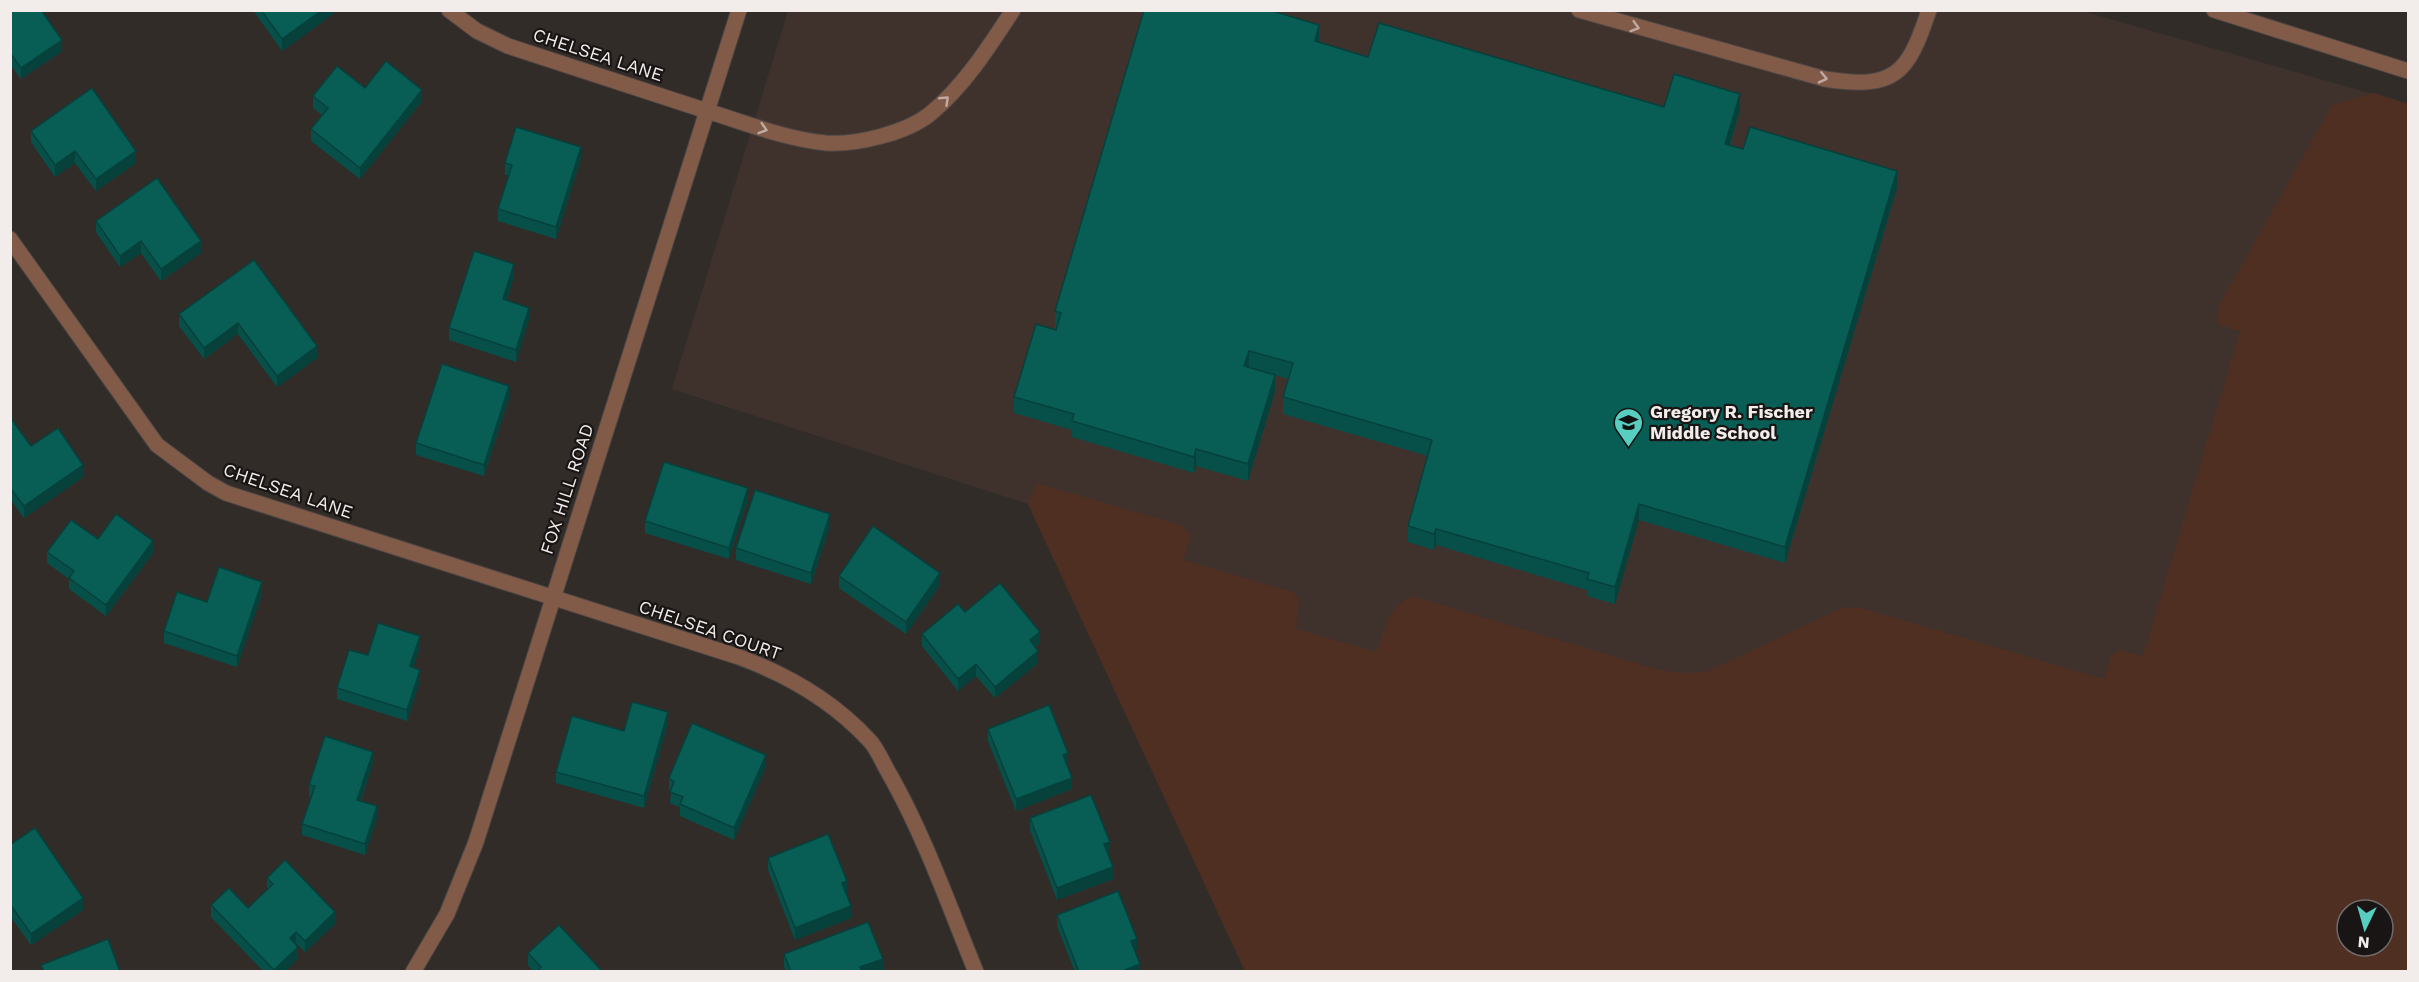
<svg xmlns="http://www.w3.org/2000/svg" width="2419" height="982" font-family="'Work Sans',sans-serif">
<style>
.built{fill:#3f322d;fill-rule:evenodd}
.green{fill:#4f2f21;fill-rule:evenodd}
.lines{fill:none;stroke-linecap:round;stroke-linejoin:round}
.lane-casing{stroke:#4d4744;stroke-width:17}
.street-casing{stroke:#4d4744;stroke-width:17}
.lane{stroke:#825a48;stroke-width:15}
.street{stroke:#825a48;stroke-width:15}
.wall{fill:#075049}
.shaded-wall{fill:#06413c}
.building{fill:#085d55;stroke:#06413c;stroke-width:1.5}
.oneway{stroke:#c0aba2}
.labels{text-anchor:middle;stroke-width:4.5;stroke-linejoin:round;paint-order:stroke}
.street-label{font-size:18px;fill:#f2edeb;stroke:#181514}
.poi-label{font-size:18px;font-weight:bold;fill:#f2edeb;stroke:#181514;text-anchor:start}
</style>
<rect width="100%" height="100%" fill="#322c29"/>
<path class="built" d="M 788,11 L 2082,11 L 2408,104 L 2408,971 L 1245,971 L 1028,504 L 672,389 ZM 2347,910 L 2383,910 L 2383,946 L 2347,946 Z"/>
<path class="green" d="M 2374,93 L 2408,104 L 2408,971 L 1245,971 L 1028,504 L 1036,483 L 1184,526 L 1191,536 L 1183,560 L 1293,592 L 1299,600 L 1296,629 L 1376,652 C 1387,628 1385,609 1412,596 L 1659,670 L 1680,673 L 1706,672 L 1842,608 L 1858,607 L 2104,679 L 2111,656 L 2119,650 L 2143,656 L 2240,331 L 2218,324 L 2217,309 L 2332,105 ZM 2347,910 L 2383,910 L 2383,946 L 2347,946 Z"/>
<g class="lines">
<defs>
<g id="lane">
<path d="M 1579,10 L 1825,79 C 1895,90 1908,74 1929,10"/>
<path d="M 707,111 C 746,123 785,139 826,143 C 857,145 906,133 930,114 C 964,86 989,47 1013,10"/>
</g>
<g id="street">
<polyline points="449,10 477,31 508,46 707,111"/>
<polyline points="2214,10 2408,71"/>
<path d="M 10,239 L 157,445 L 208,483 L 226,493 L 739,657 C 788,675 833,701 869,740 C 878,749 883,764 890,775 C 925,837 949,906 976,972"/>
<polyline points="413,972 447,914 476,842 739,10"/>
</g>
</defs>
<use href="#lane" class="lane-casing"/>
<use href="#street" class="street-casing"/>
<use href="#lane" class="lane"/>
<use href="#street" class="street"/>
</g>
<g class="wall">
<polygon points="10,10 62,51 21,79 10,64"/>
<polygon points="253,10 333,10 333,14 282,51"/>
<polygon points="1319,43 1368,57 1664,107 1740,110 1730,145 1897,188 1785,563 1639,520 1615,604 1587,596 1587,590 1436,545 1434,550 1408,542 1408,526 1428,456 1283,414 1283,397 1288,379 1249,367 1275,392 1248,481 1196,466 1194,473 1072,437 1072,430 1014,413 1014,397 1056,330 1057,328 1055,328 1055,311"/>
<polygon points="365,88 422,101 360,179 311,141 311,129 322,115 313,108 313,96"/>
<polygon points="31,131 136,163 96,191 75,163 55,177 31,142"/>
<polygon points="581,158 556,239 498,221 498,209 509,175 505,175 505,163"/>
<polygon points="96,221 201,253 161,281 141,253 120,267 96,232"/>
<polygon points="254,260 317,358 277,387 238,334 204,359 179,326 179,314"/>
<polygon points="514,276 507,300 529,319 516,362 449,340 449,328"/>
<polygon points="509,398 484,476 416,455 416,443"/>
<polygon points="10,421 31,446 83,477 24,518 10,499"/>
<polygon points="748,499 729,559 645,533 645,521"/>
<polygon points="830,526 811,584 736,560 736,548"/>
<polygon points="98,539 153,553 106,616 69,589 69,579 47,563 47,552"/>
<polygon points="839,576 940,585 906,634 839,588"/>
<polygon points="262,594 237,667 164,643 164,631 207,602"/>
<polygon points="965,612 1040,643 1035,647 1038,663 995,698 976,676 958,691 922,646 922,634"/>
<polygon points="420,647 413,668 420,681 407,721 337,699 337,688 368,655"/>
<polygon points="668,723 644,808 556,783 556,772 624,731"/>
<polygon points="988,729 1068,765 1067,765 1072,789 1016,811 988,741"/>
<polygon points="373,763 361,801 377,818 365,855 302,835 302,824 311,797 309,796 309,785"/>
<polygon points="766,766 734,840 680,816 680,807 670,803 671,791 669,789 669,778"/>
<polygon points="1030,818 1110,854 1108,854 1113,879 1057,900 1030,830"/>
<polygon points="10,845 83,910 31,945 10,916"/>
<polygon points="768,858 847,893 846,893 851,918 795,940 768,870"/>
<polygon points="267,878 335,924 305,952 296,943 298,958 285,972 264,972 211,917 211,905 248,908 267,890"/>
<polygon points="1057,915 1137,950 1135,951 1140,972 1075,972 1057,926"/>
<polygon points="528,953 603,972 534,972 528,965"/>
<polygon points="784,954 883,970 880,972 786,972 784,966"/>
</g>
<g class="shaded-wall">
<polygon points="322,10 333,10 333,14 282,51 282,39"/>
<polygon points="1319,25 1319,42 1315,58 1315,41"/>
<polygon points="62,40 62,51 21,79 21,68"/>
<polygon points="422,90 422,101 360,179 360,168"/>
<polygon points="1740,94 1740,110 1725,160 1725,144"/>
<polygon points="581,147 581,158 556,239 556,227"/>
<polygon points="75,151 75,163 55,177 55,165"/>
<polygon points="136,151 136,163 96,191 96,179"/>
<polygon points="1897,171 1897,188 1785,563 1785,547"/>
<polygon points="141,241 141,253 120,267 120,256"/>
<polygon points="201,241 201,253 161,281 161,269"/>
<polygon points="514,264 514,276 503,311 503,299"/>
<polygon points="529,308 529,319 516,362 516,350"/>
<polygon points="238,323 238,334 204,359 204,348"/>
<polygon points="317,346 317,358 277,387 277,376"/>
<polygon points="1249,351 1249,367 1244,366"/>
<polygon points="1275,375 1275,392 1248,481 1248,464"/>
<polygon points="509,386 509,398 484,476 484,465"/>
<polygon points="1196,449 1196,466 1194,473 1194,457"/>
<polygon points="83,465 83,477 24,518 24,506"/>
<polygon points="748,488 748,499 729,559 729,548"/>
<polygon points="1639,504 1639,520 1615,604 1615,587"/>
<polygon points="830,514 830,526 811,584 811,573"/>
<polygon points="1436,529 1436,545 1434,550 1434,534"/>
<polygon points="153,541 153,553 106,616 106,605"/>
<polygon points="940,573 940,585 906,634 906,622"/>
<polygon points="262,582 262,594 237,667 237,656"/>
<polygon points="1040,632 1040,643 1030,652 1030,640"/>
<polygon points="420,636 420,647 410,678 410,666"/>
<polygon points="1038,651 1038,663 995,698 995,687"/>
<polygon points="976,664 976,676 958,691 958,679"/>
<polygon points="420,670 420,681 407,721 407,710"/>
<polygon points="668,712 668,723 644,808 644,796"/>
<polygon points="373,752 373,763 357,811 357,800"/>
<polygon points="1068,753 1068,765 1063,767 1063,755"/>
<polygon points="766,755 766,766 734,840 734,828"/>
<polygon points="1072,778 1072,789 1016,811 1016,799"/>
<polygon points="377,806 377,818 365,855 365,844"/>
<polygon points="1110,842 1110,854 1104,856 1104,844"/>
<polygon points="1113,867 1113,879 1057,900 1057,888"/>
<polygon points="847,881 847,893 842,895 842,883"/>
<polygon points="83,898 83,910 31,945 31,934"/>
<polygon points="851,906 851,918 795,940 795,928"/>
<polygon points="335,912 335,924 305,952 305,941"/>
<polygon points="296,932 296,943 290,938"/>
<polygon points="1137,939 1137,950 1131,952 1131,941"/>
<polygon points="298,947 298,958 285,972 274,972 274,970"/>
<polygon points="883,959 883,970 880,972 860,972 860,967"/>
<polygon points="1140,964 1140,972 1120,972"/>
</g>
<g class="building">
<polygon points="10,10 41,10 62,40 21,68 10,53"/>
<polygon points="261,10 322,10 282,39"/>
<polygon points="1144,10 1269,10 1319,25 1315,41 1368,57 1379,23 1664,107 1674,74 1740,94 1725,144 1743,149 1750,127 1897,171 1785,547 1639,504 1615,587 1587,579 1589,573 1436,529 1434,534 1408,526 1432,440 1283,397 1293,363 1249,351 1244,366 1275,375 1248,464 1196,449 1194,457 1072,421 1074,414 1014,397 1036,324 1056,330 1061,313 1055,311"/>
<polygon points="386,61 422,90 360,168 311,129 328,108 313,96 337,66 365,88"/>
<polygon points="92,88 136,151 96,179 75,151 55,165 31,131"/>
<polygon points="516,127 581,147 556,227 498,209 512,165 505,163"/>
<polygon points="157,178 201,241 161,269 141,241 120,256 96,221"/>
<polygon points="474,251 514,264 503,299 529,308 516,350 449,328"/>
<polygon points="254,260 317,346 277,376 238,323 204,348 179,314"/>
<polygon points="442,364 509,386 484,465 416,443"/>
<polygon points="12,420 31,446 58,428 83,465 24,506 10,488 10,421"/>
<polygon points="664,462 748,488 729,548 645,521"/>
<polygon points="755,490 830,514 811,573 736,548"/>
<polygon points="116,514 153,541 106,605 69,578 74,571 47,552 71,520 98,539"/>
<polygon points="873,526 940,573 906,622 839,576"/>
<polygon points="219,567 262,582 237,656 164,631 177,592 207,602"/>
<polygon points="1000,583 1040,632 1030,640 1038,651 995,687 976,664 958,679 922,634 958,604 965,612"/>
<polygon points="378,623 420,636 410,666 420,670 407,710 337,688 349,650 368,655"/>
<polygon points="632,702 668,712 644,796 556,772 572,716 624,731"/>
<polygon points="1049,705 1068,753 1063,755 1072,778 1016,799 988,729"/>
<polygon points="692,723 766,755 734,828 680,804 683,797 670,792 674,782 669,778"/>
<polygon points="325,736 373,752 357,800 377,806 365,844 302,824 315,786 309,785"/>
<polygon points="1091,795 1110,842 1104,844 1113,867 1057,888 1030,818"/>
<polygon points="35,828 83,898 31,934 10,904 10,845"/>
<polygon points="828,834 847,881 842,883 851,906 795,928 768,858"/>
<polygon points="285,860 335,912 305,941 296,932 290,938 298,947 274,970 211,905 229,888 248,908 273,884 267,878"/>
<polygon points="1118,891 1137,939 1131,941 1140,964 1120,972 1079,972 1057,915"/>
<polygon points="868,922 883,959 860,967 862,972 791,972 784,954"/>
<polygon points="559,925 603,972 536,972 541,967 528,953"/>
<polygon points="108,939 120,972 44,972 41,965"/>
</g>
<defs><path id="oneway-chevron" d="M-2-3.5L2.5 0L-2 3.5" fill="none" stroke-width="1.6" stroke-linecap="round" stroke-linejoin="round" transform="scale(1.5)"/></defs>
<g class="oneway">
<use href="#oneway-chevron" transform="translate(1635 27) rotate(16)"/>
<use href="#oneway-chevron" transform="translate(1823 78) rotate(13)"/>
<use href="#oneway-chevron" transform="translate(945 100) rotate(-44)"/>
<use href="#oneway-chevron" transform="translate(763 129) rotate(17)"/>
</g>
<defs>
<symbol id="school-pin" viewBox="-11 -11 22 30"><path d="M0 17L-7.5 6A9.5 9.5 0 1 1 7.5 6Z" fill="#58cec1" stroke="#181514"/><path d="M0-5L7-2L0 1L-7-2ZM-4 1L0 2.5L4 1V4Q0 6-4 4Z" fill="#111"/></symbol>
</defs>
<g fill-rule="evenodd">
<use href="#school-pin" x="1612" y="406" width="33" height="45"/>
</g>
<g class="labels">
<g class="street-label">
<text transform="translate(598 55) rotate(18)" y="6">CHELSEA LANE</text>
<text transform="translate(567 489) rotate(-72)" y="6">FOX HILL ROAD</text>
<text transform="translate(288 491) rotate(19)" y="6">CHELSEA LANE</text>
<text transform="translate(710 630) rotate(19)" y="6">CHELSEA COURT</text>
</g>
<g class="poi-label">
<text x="1650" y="418">Gregory R. Fischer<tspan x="1650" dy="21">Middle School</tspan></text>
</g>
</g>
<rect width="2419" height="982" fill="none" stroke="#f2edeb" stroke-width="24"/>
<g transform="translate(2365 928) rotate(185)"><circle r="28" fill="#181514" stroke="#6f6b6a" stroke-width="1.5"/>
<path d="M0-4.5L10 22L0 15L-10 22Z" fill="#58cec1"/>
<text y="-9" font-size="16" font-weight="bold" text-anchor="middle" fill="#f2edeb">N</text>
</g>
</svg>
